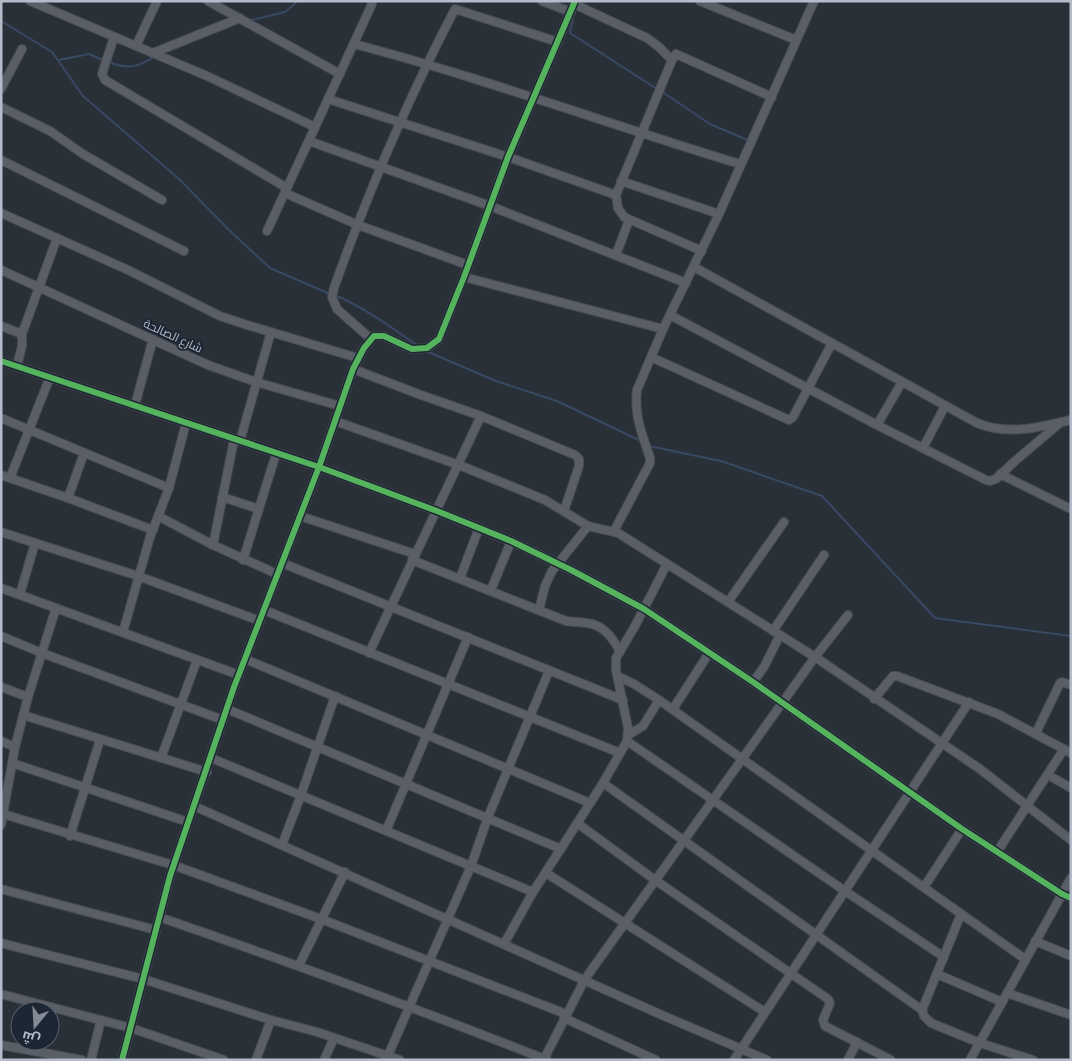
<svg xmlns="http://www.w3.org/2000/svg" width="1072" height="1061" font-family="Barlow,Cairo,sans-serif">
<style>
.lines{fill:none;stroke-linecap:round;stroke-linejoin:round}
.stream{stroke:#384963;stroke-width:2}
.minor-casing{stroke:#484c53;stroke-width:10}
.minor{stroke:#5a5e66;stroke-width:8}
.cycleway-casing{stroke:#1d2633;stroke-width:9}
.cycleway{stroke:#56b35d;stroke-width:6}
.labels{text-anchor:middle;stroke-width:4;stroke-linejoin:round;paint-order:stroke}
.street-label{font-size:12px;fill:#b4bcc9;stroke:#1d2633}
</style>
<rect width="100%" height="100%" fill="#2a3038"/>
<g class="lines">
<g class="stream">
<polyline points="557,11 566,15"/>
<polyline points="571,17 573,18 570,33 657,89"/>
<polyline points="1,21 52,52 83,96 179,179 229,230 270,268 330,294"/>
<polyline points="248,21 285,12 298,1"/>
<polyline points="59,60 89,54 105,61"/>
<path d="M 109,62 C 128,70 139,67 155,56"/>
<polyline points="661,91 710,124 750,141"/>
<path d="M 335,295 C 365,308 391,327 418,346"/>
<polyline points="426,351 496,381 557,401 643,442"/>
<polyline points="649,446 721,461 822,496 935,618 1071,636"/>
</g>
<defs>
<g id="minor">
<polyline points="30,1 207,76 315,127"/>
<polyline points="208,1 340,74"/>
<polyline points="542,1 571,12"/>
<polyline points="700,1 796,40"/>
<polyline points="574,4 647,38 659,47 672,60"/>
<polyline points="114,37 102,74 105,80 287,188"/>
<path d="M 354,44 C 484,78 611,125 740,164"/>
<polyline points="136,46 157,1"/>
<polyline points="153,53 240,18"/>
<polyline points="1,89 22,49"/>
<polyline points="328,99 508,157 616,195 672,60 676,54 772,97"/>
<polyline points="1,107 50,131 83,154 162,200"/>
<polyline points="309,141 490,206 686,283"/>
<polyline points="1,160 184,251"/>
<polyline points="621,181 719,214"/>
<polyline points="285,193 358,225 468,265"/>
<polyline points="616,195 618,208 624,217 702,251"/>
<polyline points="1,213 128,270 220,316 247,325 358,358"/>
<polyline points="267,231 372,4 371,1"/>
<polyline points="616,255 629,220"/>
<path d="M 694,267 L 977,423 C 1009,436 1039,427 1071,420"/>
<polyline points="1,270 208,365 256,382 340,406"/>
<polyline points="464,277 663,329 719,214 814,1"/>
<polyline points="670,315 877,425 986,480 990,481 996,479 1015,461 1061,422"/>
<polyline points="1,326 22,334 57,238"/>
<path d="M 371,339 L 337,309 L 332,297 L 334,288 C 368,192 408,99 455,9 L 558,42"/>
<polyline points="651,357 789,420 793,417 832,343"/>
<polyline points="1,361 319,467 437,511 511,541 571,570 644,609 753,682 962,829 1062,894 1071,898"/>
<polyline points="17,366 22,346 22,334"/>
<polyline points="353,369 421,395 481,416 575,455 579,459 579,466 564,511"/>
<polyline points="135,405 153,339"/>
<polyline points="1,418 169,488"/>
<polyline points="335,421 459,465 545,500 588,526 618,533 815,657 980,769 1071,840"/>
<polyline points="877,425 902,382"/>
<polyline points="240,441 271,332"/>
<polyline points="923,448 945,406"/>
<polyline points="1000,474 1071,509"/>
<polyline points="1,475 68,498 84,453"/>
<polyline points="10,478 50,377"/>
<polyline points="222,497 259,509"/>
<polyline points="68,498 153,530"/>
<polyline points="158,516 213,545 277,574"/>
<polyline points="300,516 415,554"/>
<path d="M 614,531 L 650,463 L 650,458 C 642,433 634,417 637,390 L 663,329"/>
<polyline points="1,532 138,576 260,621"/>
<polyline points="213,545 234,440"/>
<polyline points="243,560 276,454"/>
<path d="M 412,560 L 566,621 C 573,622 580,622 587,623 C 604,625 613,638 620,652"/>
<polyline points="282,563 623,700"/>
<polyline points="460,578 479,528"/>
<polyline points="1,588 239,675"/>
<polyline points="491,590 511,541"/>
<polyline points="20,594 35,543"/>
<polyline points="728,602 784,522"/>
<polyline points="264,610 620,753"/>
<polyline points="539,610 545,586 552,571 588,526"/>
<polyline points="773,631 824,555"/>
<polyline points="123,632 150,537 169,488 186,423"/>
<polyline points="1,636 42,653 223,720"/>
<polyline points="369,653 481,416"/>
<polyline points="245,659 590,803"/>
<polyline points="617,676 634,684 659,700 1025,959"/>
<polyline points="753,682 764,667 780,635"/>
<polyline points="1,687 28,697"/>
<polyline points="874,699 893,676 897,676 998,714 1071,753"/>
<polyline points="227,709 561,849"/>
<polyline points="673,709 709,653"/>
<polyline points="23,715 207,772"/>
<polyline points="1036,733 1060,683 1062,682 1071,685"/>
<polyline points="628,735 643,726 659,700"/>
<polyline points="1,741 15,747"/>
<polyline points="627,741 845,891 944,957"/>
<polyline points="161,758 197,660"/>
<polyline points="211,758 533,892"/>
<polyline points="12,763 188,822"/>
<polyline points="1048,775 1071,788"/>
<polyline points="603,783 922,1010 924,1016 931,1023 980,1043 1033,1060"/>
<polyline points="194,806 664,1016 767,1060"/>
<polyline points="3,814 173,865 321,919 566,1014"/>
<polyline points="577,823 655,880 828,999 830,1003 823,1020 825,1026 891,1060"/>
<polyline points="1,825 15,747 28,697 56,608"/>
<polyline points="386,831 468,637"/>
<polyline points="70,836 100,740"/>
<polyline points="282,845 301,795 335,696"/>
<polyline points="997,852 1064,749"/>
<polyline points="546,873 765,1012"/>
<polyline points="924,887 962,829"/>
<polyline points="1,889 156,930"/>
<path d="M 159,917 C 290,962 418,1009 547,1060"/>
<polyline points="1035,941 1071,956"/>
<polyline points="1,943 143,979 271,1020 317,1032 400,1060"/>
<polyline points="504,944 533,892 603,783 627,741 628,728 616,670 616,658 635,626 667,564"/>
<polyline points="299,965 345,872"/>
<polyline points="937,974 1002,1002"/>
<polyline points="1007,993 1071,1015"/>
<polyline points="1,994 131,1028 224,1060"/>
<polyline points="922,1010 961,914"/>
<polyline points="564,1018 656,1060"/>
<polyline points="1,1045 82,1060"/>
<polyline points="544,1059 585,979 815,657 848,615"/>
<polyline points="91,1060 101,1020"/>
<polyline points="122,1060 170,876 234,687 319,467 353,369 364,348 374,336 384,336 412,349 427,348 439,339 464,277 508,157 575,1"/>
<polyline points="256,1060 271,1020"/>
<polyline points="324,1060 334,1038"/>
<polyline points="386,1060 471,866 488,817 549,671"/>
<polyline points="734,1060 969,702"/>
<polyline points="848,1060 857,1042"/>
<polyline points="970,1060 1071,878"/>
</g>
</defs>
<use href="#minor" class="minor-casing"/>
<use href="#minor" class="minor"/>
<defs>
<g id="cycleway">
<polyline points="1,361 319,467 437,511 511,541 571,570 644,609 753,682 962,829 1062,894 1071,898"/>
<polyline points="122,1060 170,876 234,687 319,467 353,369 364,348 374,336 384,336 412,349 427,348 439,339 464,277 508,157 575,1"/>
</g>
</defs>
<use href="#cycleway" class="cycleway-casing"/>
<use href="#cycleway" class="cycleway"/>
</g>
<g class="labels">
<g class="street-label">
<text transform="translate(173 336) rotate(25)" y="4">شارع الصالحة</text>
</g>
</g>
<rect width="1072" height="1061" fill="none" stroke="#b4bcc9" stroke-width="5"/>
<g transform="translate(35 1026) rotate(198)"><circle r="24" fill="#1d2633" stroke="#59626f"/>
<path d="M0-4L9 19L0 12L-9 19Z" fill="#848b96"/>
<text y="-8" font-size="14" font-weight="bold" text-anchor="middle" fill="#b4bcc9">ش</text>
</g>
</svg>
